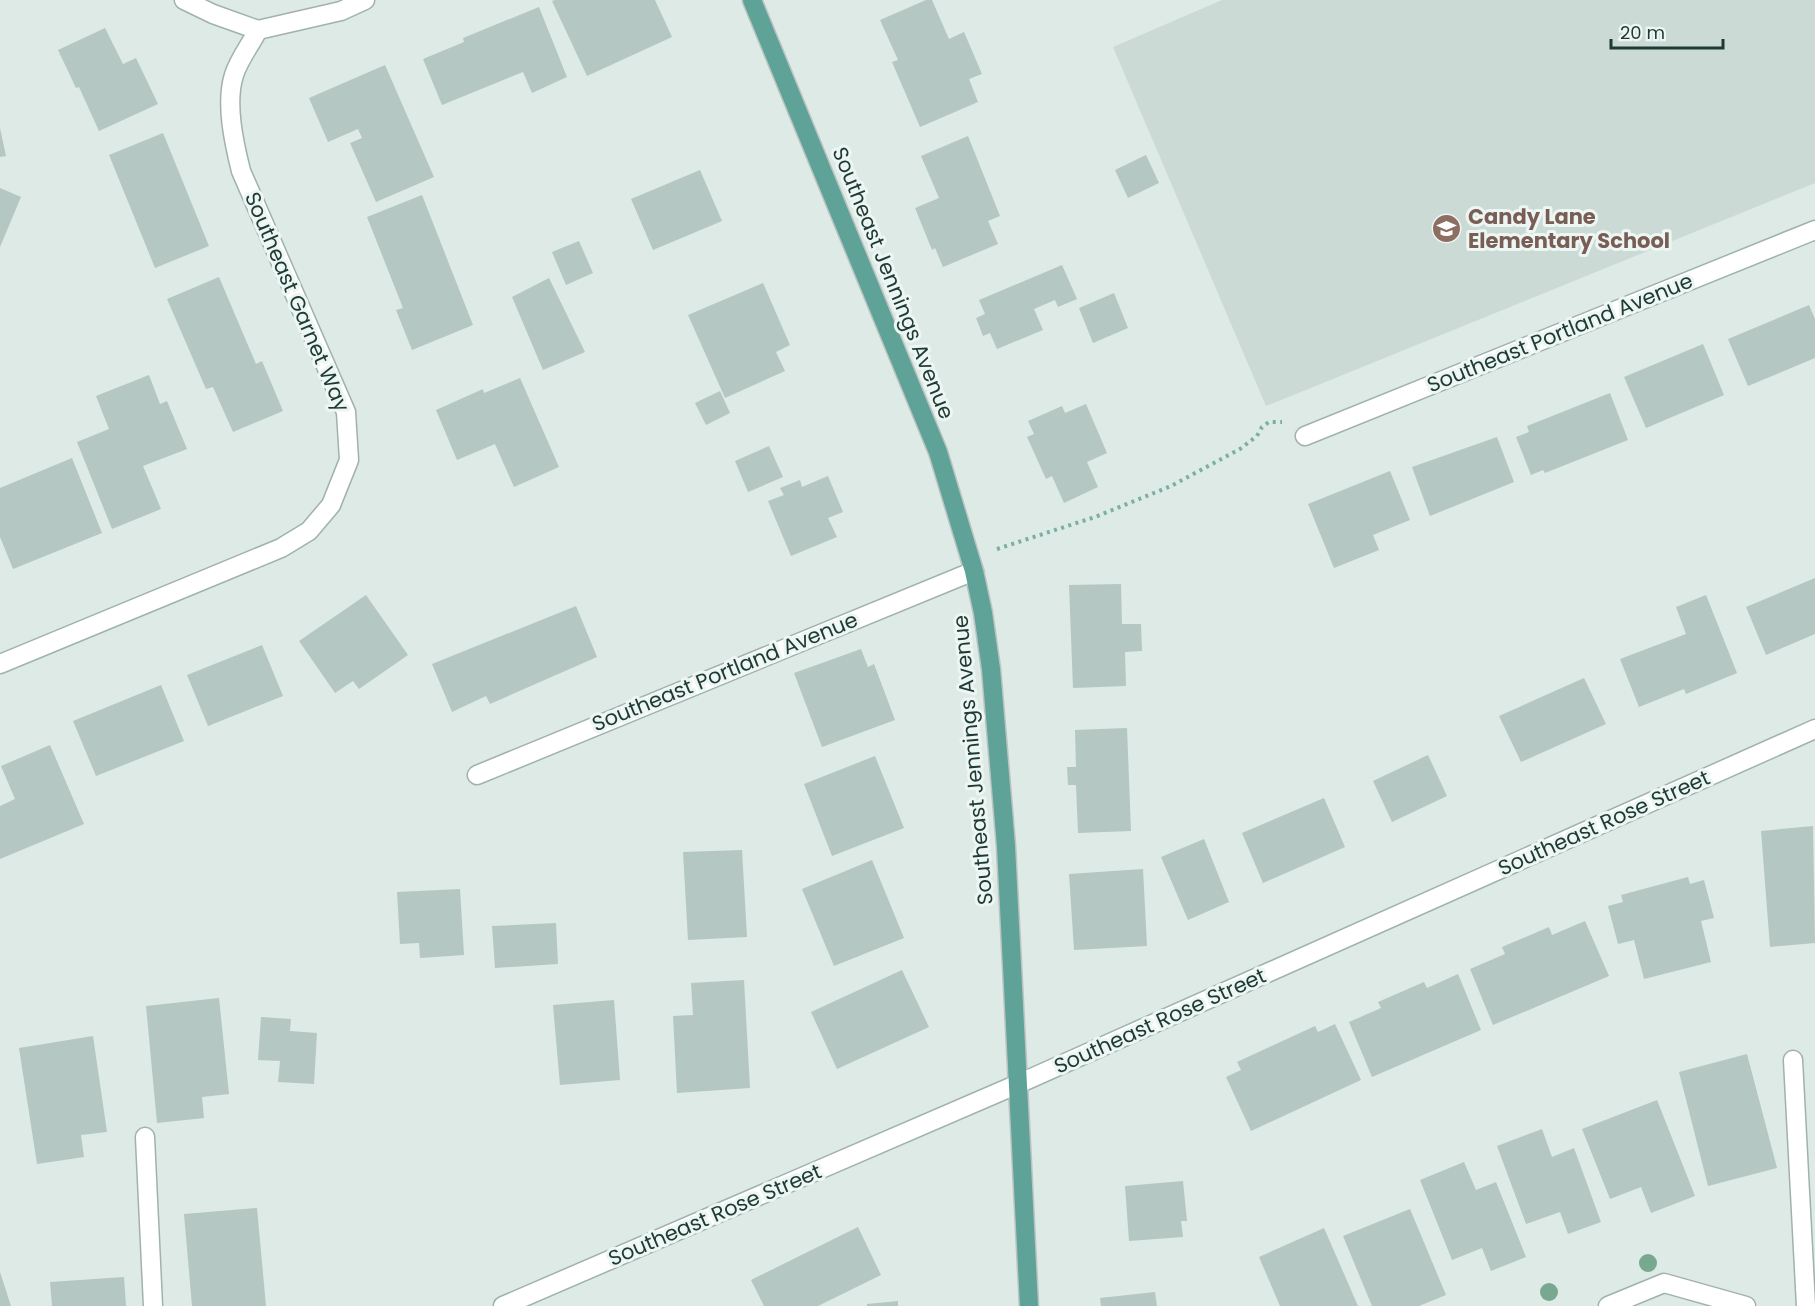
<svg xmlns="http://www.w3.org/2000/svg" width="1815" height="1306" font-family="Poppins,sans-serif">
<style>
.built{fill:#cbdad4}
.building{fill:#b5c7c2}
.lines{fill:none;stroke-linecap:round;stroke-linejoin:round}
.minor-casing{stroke:#a0b2ad;stroke-width:21}
.major-casing{stroke:#bcc4c2;stroke-width:21}
.path{stroke:#7bafa5;stroke-width:4;stroke-dasharray:3 4.5;stroke-linecap:butt}
.minor{stroke:#fff;stroke-width:18}
.major{stroke:#5fa298;stroke-width:18}
.tree{fill:#79a891}
.labels{text-anchor:middle;stroke-width:6;stroke-linejoin:round;paint-order:stroke}
.education-label{font-size:21px;font-weight:bold;fill:#785e54;stroke:#edf6f3;text-anchor:start}
.street-label{font-size:21px;fill:#1e3a35;stroke:#edf6f3}
</style>
<rect width="100%" height="100%" fill="#ddeae5"/>
<polygon class="built" points="1222,0 1815,0 1815,183 1266,406 1113,47"/>
<g class="building">
<polygon points="555,0 655,0 672,37 587,76 552,1"/>
<polygon points="926,0 932,0 949,39 964,32 982,74 969,79 978,102 920,127 892,62 898,60 880,20"/>
<polygon points="539,7 567,77 532,93 523,72 442,105 423,59 464,42 463,38"/>
<polygon points="105,28 123,64 136,58 158,104 99,131 79,87 76,88 58,50"/>
<polygon points="385,65 434,177 376,202 350,143 362,138 358,129 328,142 309,98"/>
<polygon points="0,128 6,156 0,157"/>
<polygon points="163,133 209,246 155,268 109,155"/>
<polygon points="968,136 1000,216 988,221 998,244 943,267 935,248 932,250 915,208 939,198 921,156"/>
<polygon points="1146,155 1159,183 1128,198 1115,170"/>
<polygon points="700,170 722,221 653,250 631,199"/>
<polygon points="0,188 21,197 0,247"/>
<polygon points="422,195 473,325 412,350 396,310 403,308 367,217"/>
<polygon points="579,241 593,273 566,285 552,252"/>
<polygon points="1062,265 1077,299 1058,307 1055,300 1034,309 1043,330 997,349 990,333 983,336 976,318 985,314 979,300"/>
<polygon points="219,277 256,364 262,361 283,411 233,432 213,387 206,389 167,299"/>
<polygon points="549,278 585,352 543,370 512,297"/>
<polygon points="763,283 790,345 776,352 785,371 725,398 688,315"/>
<polygon points="1114,293 1128,328 1093,343 1079,308"/>
<polygon points="1809,305 1815,319 1815,358 1748,386 1728,339"/>
<polygon points="1703,344 1724,395 1646,428 1624,377"/>
<polygon points="149,375 160,404 167,401 187,449 143,466 161,509 112,529 77,442 109,429 96,396"/>
<polygon points="520,378 559,467 514,487 495,444 457,460 436,410 483,389 484,393"/>
<polygon points="720,391 730,413 706,425 695,403"/>
<polygon points="1610,393 1628,440 1545,473 1543,470 1531,475 1516,437 1529,432 1527,426"/>
<polygon points="1086,404 1107,453 1087,462 1098,487 1064,503 1052,476 1046,479 1027,437 1034,434 1028,421 1062,406 1065,413"/>
<polygon points="1497,437 1514,482 1430,516 1412,467"/>
<polygon points="769,446 783,477 748,492 735,461"/>
<polygon points="72,458 102,533 13,569 0,537 0,488"/>
<polygon points="1390,471 1410,520 1373,535 1379,550 1334,568 1308,504"/>
<polygon points="828,476 843,512 828,518 837,537 791,556 768,501 784,495 780,488 800,480 802,487"/>
<polygon points="1815,578 1815,634 1766,655 1746,607"/>
<polygon points="1121,584 1122,624 1141,624 1142,651 1125,652 1126,686 1073,688 1069,585"/>
<polygon points="366,595 408,655 359,689 353,681 335,693 299,641"/>
<polygon points="1706,595 1737,673 1686,694 1684,689 1639,707 1620,659 1686,634 1676,607"/>
<polygon points="576,606 597,657 490,704 486,696 452,712 432,664"/>
<polygon points="262,645 283,696 208,726 187,675"/>
<polygon points="861,649 868,667 874,664 895,720 822,747 794,673"/>
<polygon points="1584,678 1606,724 1521,762 1499,716"/>
<polygon points="161,685 184,741 96,776 73,721"/>
<polygon points="1127,728 1131,831 1078,833 1076,785 1068,785 1067,767 1076,767 1075,730"/>
<polygon points="50,745 84,824 0,859 0,806 15,799 1,766"/>
<polygon points="1428,755 1447,796 1392,822 1373,781"/>
<polygon points="875,756 904,828 832,856 804,784"/>
<polygon points="1324,798 1345,847 1263,883 1242,833"/>
<polygon points="1813,826 1815,943 1770,947 1761,831"/>
<polygon points="1204,839 1229,902 1188,920 1161,857"/>
<polygon points="742,850 747,937 688,940 683,852"/>
<polygon points="872,860 904,938 834,966 802,889"/>
<polygon points="1143,869 1147,946 1074,950 1069,874"/>
<polygon points="1688,877 1690,884 1704,880 1714,918 1701,921 1711,962 1644,979 1634,940 1618,944 1608,906 1623,902 1621,895"/>
<polygon points="460,889 464,955 420,958 419,943 400,944 397,892"/>
<polygon points="1585,921 1609,976 1493,1025 1470,969 1505,954 1502,947 1549,927 1552,935"/>
<polygon points="556,923 558,964 495,968 492,926"/>
<polygon points="902,970 929,1027 837,1069 811,1012"/>
<polygon points="1458,974 1481,1030 1372,1077 1349,1022 1381,1008 1378,1002 1424,982 1427,988"/>
<polygon points="744,980 750,1088 677,1093 673,1016 693,1015 691,983"/>
<polygon points="219,998 229,1094 202,1097 204,1118 157,1123 146,1006"/>
<polygon points="614,1000 620,1080 560,1085 553,1005"/>
<polygon points="261,1017 291,1019 290,1031 317,1033 314,1084 278,1082 280,1061 258,1060"/>
<polygon points="1335,1024 1361,1080 1251,1131 1226,1077 1241,1070 1237,1062 1315,1026 1318,1032"/>
<polygon points="93,1036 107,1132 81,1135 84,1157 37,1164 19,1048"/>
<polygon points="1747,1054 1777,1168 1708,1186 1679,1072"/>
<polygon points="1657,1100 1695,1196 1651,1213 1641,1187 1610,1199 1582,1129"/>
<polygon points="1542,1129 1552,1157 1574,1148 1601,1222 1568,1234 1560,1212 1526,1224 1497,1146"/>
<polygon points="1464,1162 1476,1190 1496,1182 1526,1257 1491,1271 1482,1248 1452,1260 1420,1180"/>
<polygon points="1183,1181 1187,1221 1181,1221 1183,1237 1129,1241 1125,1186"/>
<polygon points="257,1208 266,1306 192,1306 184,1214"/>
<polygon points="1410,1209 1446,1295 1419,1306 1372,1306 1343,1236"/>
<polygon points="858,1227 881,1275 818,1306 764,1306 751,1280"/>
<polygon points="1324,1228 1358,1306 1280,1306 1259,1257"/>
<polygon points="0,1272 11,1306 0,1306"/>
<polygon points="124,1277 126,1306 52,1306 50,1282"/>
<polygon points="1155,1292 1157,1306 1101,1306 1100,1298"/>
<polygon points="898,1301 898,1306 867,1306 867,1304"/>
</g>
<g class="lines">
<defs>
<g id="minor">
<polyline points="184,0 213,14 258,30"/>
<polyline points="258,30 341,11 365,0"/>
<polyline points="1305,436 1815,230"/>
<path d="M 0,664 L 281,548 L 309,531 L 331,505 L 349,460 L 346,412 L 241,171 C 234,143 225,103 234,75 C 239,59 251,44 258,30"/>
<polyline points="477,775 974,571"/>
<polyline points="1793,1060 1806,1306"/>
<polyline points="145,1137 153,1306"/>
<polyline points="503,1306 1018,1084 1815,729"/>
<polyline points="1608,1306 1664,1283 1746,1306"/>
</g>
<polyline id="major" points="752,0 938,452 974,571 983,613 991,669 1006,846 1029,1306"/>
</defs>
<use href="#minor" class="minor-casing"/>
<use href="#major" class="major-casing"/>
<polyline class="path" points="997,549 1095,517 1171,486 1240,449 1257,436 1262,427 1269,422 1282,422"/>
<use href="#minor" class="minor"/>
<use href="#major" class="major"/>
</g>
<g class="tree">
<circle cx="1648" cy="1263" r="9"/>
<circle cx="1549" cy="1292" r="9"/>
</g>
<defs>
<symbol id="school-disc" viewBox="-11 -11 22 22"><circle r="9.5" fill="#8d6e63" stroke="#edf6f3"/><path d="M0-5L7-2L0 1L-7-2ZM-4 1L0 2.5L4 1V4Q0 6-4 4Z" fill="#fff"/></symbol>
</defs>
<g fill-rule="evenodd">
<use href="#school-disc" x="1430" y="212" width="33" height="33"/>
</g>
<g class="labels">
<g class="education-label">
<text x="1468" y="224">Candy Lane<tspan x="1468" dy="24">Elementary School</tspan></text>
</g>
<g class="street-label">
<text transform="translate(893 283) rotate(68)" y="7">Southeast Jennings Avenue</text>
<text transform="translate(297 302) rotate(67)" y="7">Southeast Garnet Way</text>
<text transform="translate(1560 333) rotate(-22)" y="7">Southeast Portland Avenue</text>
<text transform="translate(725 672) rotate(-22)" y="7">Southeast Portland Avenue</text>
<text transform="translate(973 760) rotate(-95)" y="7">Southeast Jennings Avenue</text>
<text transform="translate(1604 823) rotate(-24)" y="7">Southeast Rose Street</text>
<text transform="translate(1160 1021) rotate(-24)" y="7">Southeast Rose Street</text>
<text transform="translate(715 1215) rotate(-23)" y="7">Southeast Rose Street</text>
</g>
</g>
<path d="M1611 39v9h112v-9" fill="none" stroke="#1e3a35" stroke-width="3"/>
<text x="1620" y="39" font-size="18" fill="#1e3a35" stroke="#edf6f3" stroke-width="4.5" paint-order="stroke">20 m</text>
</svg>
